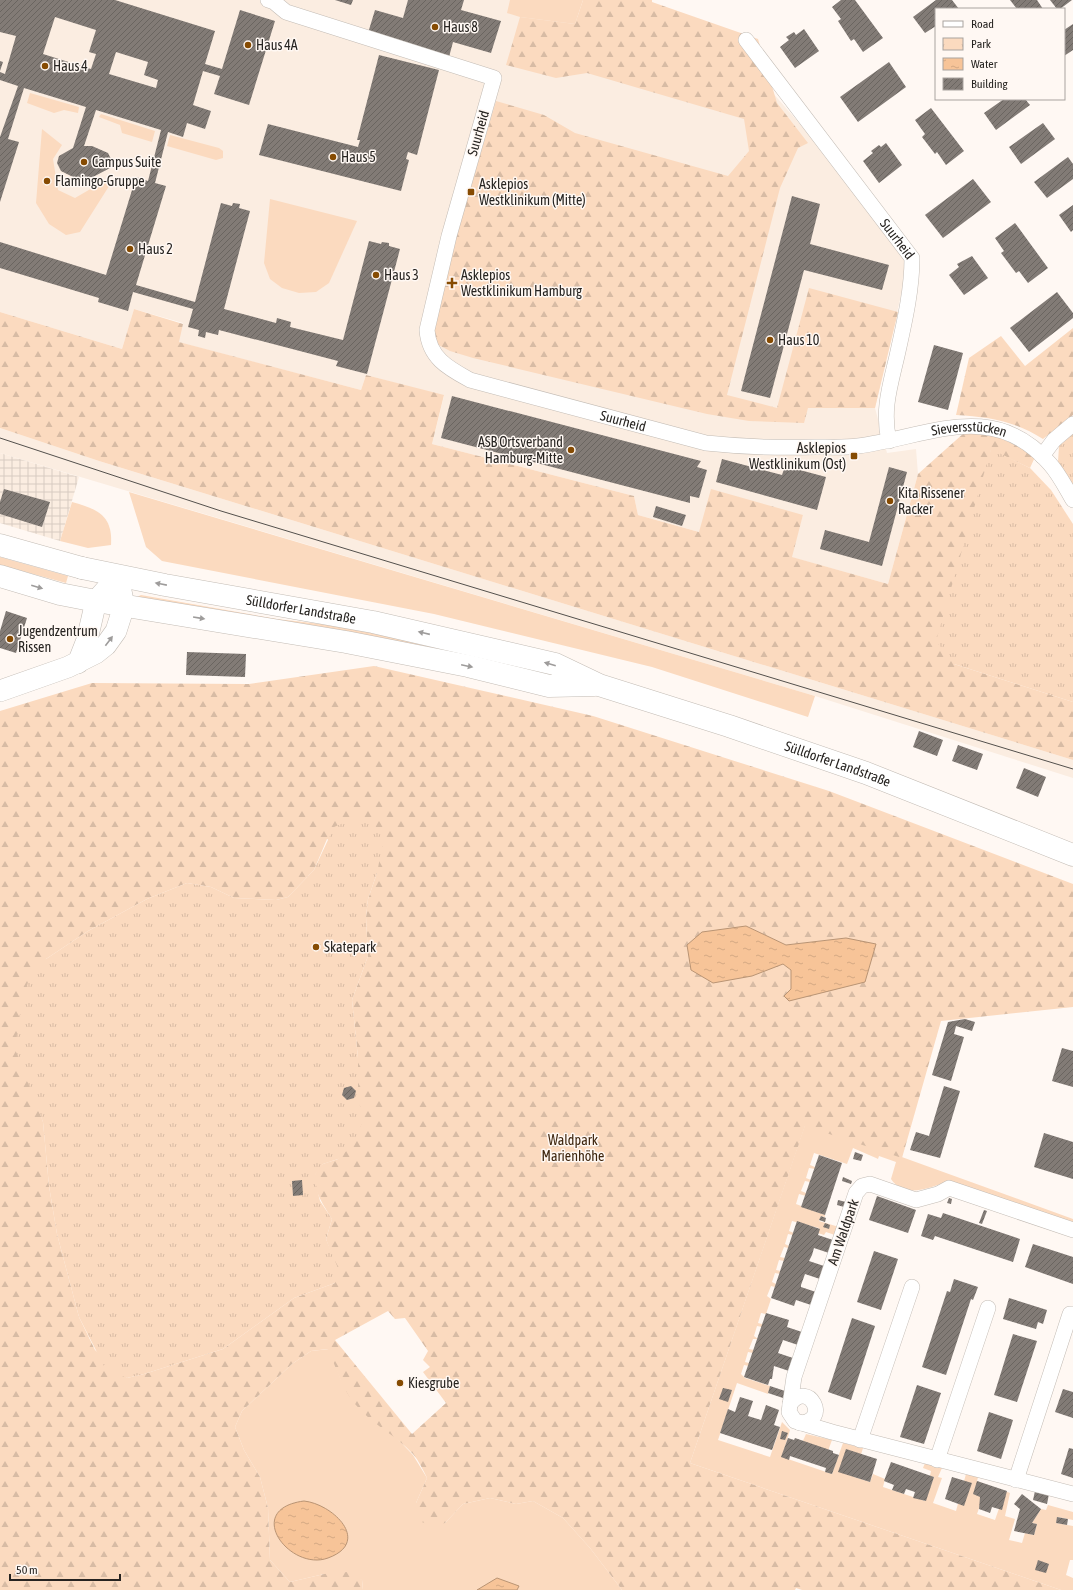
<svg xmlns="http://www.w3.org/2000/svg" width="1073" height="1590" font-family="'Asap Condensed',sans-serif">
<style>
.built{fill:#fbede1}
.industrial{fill:url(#industrial-grid)}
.grass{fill:#fbdabf}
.forest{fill:url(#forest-firs);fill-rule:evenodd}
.park{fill:url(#park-tufts)}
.water{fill:url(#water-ripples);stroke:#b99474}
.building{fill:url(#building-hatch);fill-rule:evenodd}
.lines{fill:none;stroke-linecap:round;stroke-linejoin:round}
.street-casing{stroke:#c3bcb5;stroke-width:16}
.secondary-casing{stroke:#c3bcb5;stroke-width:22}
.primary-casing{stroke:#c3bcb5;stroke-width:23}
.highway-casing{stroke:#c3bcb5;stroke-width:23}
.street{stroke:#fff;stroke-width:15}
.secondary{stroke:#fff;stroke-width:21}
.primary{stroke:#fff;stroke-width:22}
.highway{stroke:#fff;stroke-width:22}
.tram{stroke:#53504c;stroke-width:1}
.oneway{fill:#9e9c9b}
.poi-dot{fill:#864b02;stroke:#fff8f3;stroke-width:1.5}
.labels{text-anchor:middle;stroke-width:3;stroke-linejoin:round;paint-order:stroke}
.poi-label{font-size:14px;fill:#272421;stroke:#fff8f3;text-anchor:start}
.street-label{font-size:14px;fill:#272421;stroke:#fff8f3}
.park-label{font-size:14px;fill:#3e250d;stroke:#fff8f3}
</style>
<defs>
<pattern id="industrial-grid" width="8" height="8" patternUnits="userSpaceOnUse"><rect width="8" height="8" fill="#fbede1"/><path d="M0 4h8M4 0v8" fill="none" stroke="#d7cbc1"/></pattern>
<pattern id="forest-firs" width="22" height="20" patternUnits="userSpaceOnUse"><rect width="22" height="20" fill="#fbdabf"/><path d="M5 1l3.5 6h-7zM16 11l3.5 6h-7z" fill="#d7bba4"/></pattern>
<pattern id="park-tufts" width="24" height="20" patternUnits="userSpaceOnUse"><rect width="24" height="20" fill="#fbdabf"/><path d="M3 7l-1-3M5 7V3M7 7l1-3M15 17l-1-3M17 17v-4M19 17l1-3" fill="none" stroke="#d7bba4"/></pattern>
<pattern id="water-ripples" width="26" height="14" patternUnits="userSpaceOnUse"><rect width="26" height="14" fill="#f7c498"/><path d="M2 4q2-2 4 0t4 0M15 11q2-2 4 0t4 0" fill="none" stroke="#d4a883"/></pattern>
<pattern id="building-hatch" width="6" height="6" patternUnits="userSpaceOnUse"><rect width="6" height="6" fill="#827b76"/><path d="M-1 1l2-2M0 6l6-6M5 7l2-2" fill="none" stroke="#6a6560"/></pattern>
</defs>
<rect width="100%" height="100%" fill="#fff8f3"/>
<g class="built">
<polygon points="0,0 526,0 758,76 886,223 910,256 875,408 887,453 916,449 918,474 888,584 791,557 803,515 699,532 638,515 634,496 432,444 444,396 366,375 361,390 178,342 183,323 134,309 122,349 0,312"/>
<polygon points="0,428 99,461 1073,760 1073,778 815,696 0,453"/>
</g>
<polygon class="industrial" points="0,453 79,477 60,541 0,523"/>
<g class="grass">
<polygon points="510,0 583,0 575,24 520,17 507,13"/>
<polygon points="30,93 79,107 78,113 64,110 54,113 27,103"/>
<polygon points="101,114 155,131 152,142 122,133 120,125 99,117"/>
<polygon points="42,129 62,145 53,159 58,190 75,198 106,180 111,183 80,232 66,235 49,224 36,203"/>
<polygon points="170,135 219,148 223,151 223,158 216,160 167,146"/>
<polygon points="270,199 357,221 329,283 316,292 299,293 282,288 270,279 264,263"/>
<polygon points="129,492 815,696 808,717 652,667 434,614 162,561 146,547"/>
<path d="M 72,502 C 97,509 113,515 111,545 L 88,548 L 60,541 Z"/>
<polygon points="0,557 68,576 66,583 0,565"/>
<polygon points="141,595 277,619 356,628 580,681 137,597"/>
<path d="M 805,1125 L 899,1156 L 1073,1219 L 1073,1224 L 948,1181 C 930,1188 904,1199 891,1179 L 896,1162 L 879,1156 L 878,1159 L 876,1158 L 853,1148 L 847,1164 L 814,1153 L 810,1165 L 815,1167 L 815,1169 L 809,1168 L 806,1178 L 811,1180 L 810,1182 L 805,1181 L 801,1191 L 806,1193 L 806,1196 L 799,1194 L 796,1204 L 825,1215 L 825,1217 L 821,1216 L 819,1221 L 839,1227 L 835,1235 L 826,1232 L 824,1235 L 818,1233 L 819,1228 L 792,1221 L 789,1231 L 794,1233 L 793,1235 L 788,1234 L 785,1244 L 789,1246 L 788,1248 L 784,1247 L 780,1257 L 785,1258 L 784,1261 L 779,1260 L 776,1270 L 781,1271 L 780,1274 L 775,1273 L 772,1282 L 776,1284 L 775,1287 L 771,1286 L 767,1296 L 771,1299 L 766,1314 L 761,1313 L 758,1323 L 762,1324 L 762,1327 L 757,1326 L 754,1336 L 758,1339 L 753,1339 L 749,1349 L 754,1350 L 753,1353 L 748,1352 L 745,1362 L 749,1363 L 749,1366 L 744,1365 L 741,1374 L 745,1378 L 770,1386 L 768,1394 L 737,1383 L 718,1440 L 770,1457 L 782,1422 L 790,1430 L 782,1457 L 832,1474 L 843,1443 L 863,1448 L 854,1477 L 870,1482 L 873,1474 L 885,1479 L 883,1487 L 925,1501 L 934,1477 L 930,1476 L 931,1471 L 923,1468 L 925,1463 L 942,1468 L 938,1477 L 942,1478 L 933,1503 L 956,1511 L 966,1474 L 978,1477 L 977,1481 L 987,1485 L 977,1514 L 995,1520 L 1005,1491 L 1010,1493 L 1005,1516 L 1015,1519 L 1009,1540 L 1022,1543 L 1025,1533 L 1034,1535 L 1037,1524 L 1032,1523 L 1041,1509 L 1046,1510 L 1048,1505 L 1073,1512 L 1073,1520 L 1058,1517 L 1056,1523 L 1073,1526 L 1073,1560 L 1070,1560 L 1066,1575 L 1073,1578 L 1073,1590 L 1061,1590 L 690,1463 Z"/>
<polygon points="329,1349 341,1380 413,1455 427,1478 416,1503 445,1523 463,1504 490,1498 516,1504 533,1501 563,1518 590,1548 622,1590 363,1590 362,1580 324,1574 290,1582 270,1560 268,1508 260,1477 244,1450 235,1427 242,1411 292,1364 311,1351"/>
<polygon points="806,1434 832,1440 828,1451 802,1443"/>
</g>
<g class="forest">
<polygon points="583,0 652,0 652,2 758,39 777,103 808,143 798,148 780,188 727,395 777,408 809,288 898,312 875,408 808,408 804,423 749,421 707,414 473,358 450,351 431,341 453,238 471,186 496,101 544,115 575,133 728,176 749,151 744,119 587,73 556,78 506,65 520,17 575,24"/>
<polygon points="134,309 183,324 179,342 361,390 366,375 444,395 432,444 634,496 638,515 699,532 711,489 803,515 792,557 888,584 918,474 964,433 996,436 1030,452 1035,457 1030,468 991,450 954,664 1073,702 1073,760 99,461 0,428 0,312 122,349"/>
<path d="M 1073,328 L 1073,415 L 1043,439 C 1015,421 989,417 956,415 L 969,358 L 1001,336 L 1025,366 Z"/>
<path d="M 374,666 L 593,716 L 829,791 L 1073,884 L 1073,1007 L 941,1021 L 902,1158 L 805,1126 L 690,1463 L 1061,1590 L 802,1590 L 796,1588 L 795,1590 L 622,1590 L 590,1548 L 563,1518 L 533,1501 L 516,1504 L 490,1498 L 463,1504 L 445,1523 L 433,1526 L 416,1520 L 416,1503 L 427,1478 C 423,1470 419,1461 413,1454 C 396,1435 371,1424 355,1404 C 342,1389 336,1367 328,1349 L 311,1351 L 292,1364 L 242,1411 L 235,1427 L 244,1450 L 260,1477 L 268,1508 L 270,1560 L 290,1582 L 324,1574 L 347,1572 L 362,1580 L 363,1590 L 0,1590 L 0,711 L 92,683 L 249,684 ZM 327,839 L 377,873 L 368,899 L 366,917 L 368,956 L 352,1000 L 358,1058 L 358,1090 L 338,1159 C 334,1161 327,1162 323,1164 C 303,1178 324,1205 332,1219 L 326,1239 L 331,1253 L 335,1283 L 294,1298 L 223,1349 L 144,1374 L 127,1378 L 95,1350 L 79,1317 L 57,1234 L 49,1186 L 43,1122 L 33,1092 L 46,959 L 88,931 L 147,899 L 187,883 L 211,887 L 234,898 L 276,900 L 288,897 L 314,870 ZM 746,926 L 786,945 L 846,938 L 791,989 L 791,970 L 783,964 ZM 388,1311 L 395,1319 L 405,1318 L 428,1351 L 423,1360 L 430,1367 L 423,1372 L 446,1403 L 412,1434 L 335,1340 Z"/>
</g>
<g class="park">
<polygon points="1073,434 1073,486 1058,462 1059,446"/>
<polygon points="991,449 1030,468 1051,490 1073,524 1073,702 954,664 936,641"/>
<polygon points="362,819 378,828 383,842 377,873 368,899 366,917 368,956 352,1000 358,1058 358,1090 362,1123 352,1145 338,1159 323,1164 316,1173 315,1181 320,1201 332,1219 326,1239 340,1273 335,1283 294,1298 223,1349 144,1374 127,1378 112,1372 104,1366 79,1317 57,1234 49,1186 43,1122 15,1049 19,1018 29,978 46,959 88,931 147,899 187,883 211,887 234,898 276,900 288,897 314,870 334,827 348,821"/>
</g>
<g class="water">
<polygon points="746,926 786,945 846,938 876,944 865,982 789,1001 784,996 791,989 791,970 783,964 752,976 713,983 691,970 687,945 702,932"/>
<path d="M 304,1501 C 333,1504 372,1542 328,1558 C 290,1572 242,1509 304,1501 Z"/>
<polygon points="497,1578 519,1586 517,1590 477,1590"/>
</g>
<g class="building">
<path d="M 0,0 L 115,0 L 215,31 L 205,64 L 222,69 L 240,10 L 275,21 L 249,105 L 214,94 L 220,76 L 203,71 L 193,105 L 211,111 L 205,129 L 187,123 L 183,137 L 168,132 L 155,183 L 166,186 L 136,285 L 195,302 L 221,203 L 232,206 L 233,203 L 240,204 L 239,208 L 250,211 L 224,309 L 276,323 L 277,318 L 291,322 L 290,327 L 343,340 L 369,241 L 381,244 L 382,242 L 389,243 L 389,246 L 400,249 L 367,374 L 336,366 L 338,361 L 219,330 L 218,335 L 206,332 L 205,338 L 198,336 L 199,330 L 188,327 L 193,309 L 133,292 L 128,311 L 98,302 L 99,298 L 0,268 L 0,242 L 106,275 L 136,177 L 148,181 L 161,130 L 96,110 L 84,146 L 92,146 L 108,153 L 112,161 L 110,168 L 93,177 L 75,178 L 61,171 L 57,163 L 59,156 L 73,148 L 86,107 L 24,88 L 8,139 L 19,142 L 0,202 L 0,137 L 18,86 L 0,80 L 0,72 L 5,74 L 16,36 L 0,32 ZM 55,17 L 96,30 L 89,52 L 96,54 L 91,69 L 43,54 ZM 116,52 L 148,62 L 144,75 L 158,80 L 156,88 L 109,74 Z"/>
<polygon points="335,0 353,0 351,5"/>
<polygon points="408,0 464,0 461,10 501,21 491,53 453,42 449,57 368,33 375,10 403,18"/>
<polygon points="841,0 855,0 883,38 863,52 854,39 851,41 838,21 841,19 832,7"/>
<polygon points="936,0 952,0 959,9 936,9 936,26 925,33 913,17"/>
<polygon points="1010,0 1037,0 1043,9 1017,9"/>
<polygon points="1050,0 1072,0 1060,9 1057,9"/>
<polygon points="1073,24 1073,50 1064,56 1064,30"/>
<polygon points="804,29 819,51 795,68 780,47 789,40 786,37 794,32 796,35"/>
<polygon points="379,55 439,70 417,155 408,152 406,159 409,160 401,191 259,155 268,124 358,147 360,140 357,140"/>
<polygon points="0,61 3,62 0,71"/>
<polygon points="889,62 906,87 858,122 840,97"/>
<polygon points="1004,99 1025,99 1030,105 996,130 984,113"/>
<polygon points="931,108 964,151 946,165 937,152 935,154 922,137 925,134 915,120"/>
<polygon points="1043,123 1055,139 1021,164 1009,147"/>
<polygon points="886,143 902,165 879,183 863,161 873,153 871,151 879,145 881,147"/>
<polygon points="1068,157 1073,164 1073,179 1047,198 1034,182"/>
<polygon points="973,179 991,202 943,238 925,215"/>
<polygon points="792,196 820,204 810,244 889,265 882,290 804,270 770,398 741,391"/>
<polygon points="1073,205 1073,230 1071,232 1059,215"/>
<polygon points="1015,223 1048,268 1028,283 1019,271 1016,273 1001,253 1004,251 995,238"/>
<polygon points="972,256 988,278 964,295 949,275 959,267 957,264"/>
<polygon points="1057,292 1073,313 1073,318 1029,352 1010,328"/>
<polygon points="934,345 963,353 948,410 918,402"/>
<polygon points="452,396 701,461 697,467 707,470 699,498 690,496 690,503 441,438"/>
<polygon points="722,459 782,475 785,466 826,477 817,510 716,482"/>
<polygon points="889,467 907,472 882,566 820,549 825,530 869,542"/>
<polygon points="4,489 50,502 42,527 0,514 0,502"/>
<polygon points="656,506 686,515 682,526 653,517"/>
<polygon points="6,611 27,618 16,653 0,648 0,631"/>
<polygon points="187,652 246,654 245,677 186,675"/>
<polygon points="919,731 943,740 937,756 913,747"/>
<polygon points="958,745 983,754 977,770 952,761"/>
<polygon points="1024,768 1046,777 1038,797 1016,788"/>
<polygon points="965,1019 975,1022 972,1031 956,1026 954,1034 964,1037 951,1081 932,1075 948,1022"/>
<polygon points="1062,1048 1073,1051 1073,1087 1052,1081"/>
<polygon points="351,1086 356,1091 354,1098 347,1100 342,1095 344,1088"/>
<polygon points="944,1086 960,1091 940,1158 910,1150 916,1132 929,1136"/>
<polygon points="1044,1133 1073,1142 1073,1179 1034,1167"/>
<polygon points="855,1152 863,1155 861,1161 853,1159"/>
<polygon points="819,1155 842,1163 825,1215 801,1207"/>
<polygon points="843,1177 852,1181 851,1184 842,1181"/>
<polygon points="302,1180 303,1195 293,1196 292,1181"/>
<polygon points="877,1196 916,1210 908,1233 869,1220"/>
<polygon points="949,1198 952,1199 951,1204 947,1203"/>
<polygon points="838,1200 846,1202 844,1207 837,1205"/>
<polygon points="984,1210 987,1211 982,1224 979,1223"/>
<polygon points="943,1213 1020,1239 1013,1262 935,1236 933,1240 921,1236 928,1214 941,1218"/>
<polygon points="821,1216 826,1218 825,1222 819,1220"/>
<polygon points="797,1221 820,1229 818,1235 833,1240 829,1253 814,1248 812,1255 809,1261 824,1266 820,1279 805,1274 801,1285 801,1287 816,1292 811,1305 796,1300 794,1306 771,1298"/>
<polygon points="825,1223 830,1225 829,1229 823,1227"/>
<polygon points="1033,1244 1073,1257 1073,1284 1025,1267"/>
<polygon points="874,1251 898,1259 881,1310 857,1302"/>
<polygon points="954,1279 978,1287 973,1300 971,1299 946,1375 922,1367 947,1291 950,1292"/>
<polygon points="1009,1298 1047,1310 1043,1324 1038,1322 1036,1329 1003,1319"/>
<polygon points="766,1313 789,1320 787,1327 802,1332 798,1345 783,1340 778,1353 793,1358 789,1371 774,1366 772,1379 770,1379 768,1385 744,1377"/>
<polygon points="852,1318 875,1326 851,1400 828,1392"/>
<polygon points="1013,1334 1037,1341 1017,1402 994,1395"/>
<polygon points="917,1385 941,1393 924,1444 900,1437"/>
<polygon points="770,1386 785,1391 783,1398 768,1393"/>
<polygon points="723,1388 732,1390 728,1402 719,1399"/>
<polygon points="1063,1389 1073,1392 1073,1418 1055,1412"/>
<polygon points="740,1397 753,1401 748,1416 761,1420 766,1405 779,1410 774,1425 780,1427 772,1450 720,1433 728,1409 735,1412"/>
<polygon points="989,1412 1013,1420 1001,1459 977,1451"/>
<polygon points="782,1431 788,1433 785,1440 780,1439"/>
<polygon points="788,1438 794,1440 795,1438 833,1451 833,1453 839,1455 832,1474 825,1472 826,1468 790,1456 789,1460 781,1457"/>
<polygon points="1069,1448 1073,1449 1073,1478 1061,1474"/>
<polygon points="846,1449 877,1459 870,1482 838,1472"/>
<polygon points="891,1462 934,1477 926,1501 913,1498 915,1492 906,1489 904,1494 892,1490 894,1485 884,1481"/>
<polygon points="952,1477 972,1483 964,1506 945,1499"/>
<polygon points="977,1481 1007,1491 1002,1510 992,1507 990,1513 979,1509 980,1497 973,1494"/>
<polygon points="1035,1491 1049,1494 1047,1504 1033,1500"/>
<polygon points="1022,1494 1041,1509 1032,1523 1037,1524 1034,1535 1014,1531 1020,1509 1014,1504"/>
<polygon points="1057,1517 1068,1519 1067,1525 1056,1523"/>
<polygon points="1038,1560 1049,1564 1046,1573 1035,1570"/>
</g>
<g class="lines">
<defs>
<g id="street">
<path id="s1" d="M 268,0 L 274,2 L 286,12 L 494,78 L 449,236 L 427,330 C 429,358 448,368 470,380 L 706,443 C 743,447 778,448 815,447 C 829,447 844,448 858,446 C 928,437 993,398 1050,464 C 1059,474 1066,488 1073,500"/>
<path id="s2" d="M 746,40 L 912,258 C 912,291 904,324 897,356 C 890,386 882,410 889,441"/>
<polyline points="1042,456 1054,440 1073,424"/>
<polyline points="1073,1230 949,1188 938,1194 916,1200 870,1184 862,1186 856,1193 794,1377 789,1412 795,1421 832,1432 1073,1494"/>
<path d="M 790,1404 C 809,1379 831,1421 800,1423"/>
<polyline points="860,1440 912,1287"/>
<polyline points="937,1460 988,1308"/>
<polyline points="1016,1480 1070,1314"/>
</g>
<g id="secondary">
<polyline points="78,663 87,640 96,601 118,576"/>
<polyline points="0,691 68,667 96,653 106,645 116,631 124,606 118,576"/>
</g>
<g id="primary">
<path id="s3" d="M 82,568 L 165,585 L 373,622 L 555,664 L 599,685 L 729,726 L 866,773 L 1073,855"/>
<polyline points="96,601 346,642 468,666 549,686 594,685"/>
</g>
<g id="highway">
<polyline points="0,545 82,568"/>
<polyline points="0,576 60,594 96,601"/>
</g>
</defs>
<use href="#street" class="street-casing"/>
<use href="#secondary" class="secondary-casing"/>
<use href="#primary" class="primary-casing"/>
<use href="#highway" class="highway-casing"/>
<use href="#street" class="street"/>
<use href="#secondary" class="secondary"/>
<use href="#primary" class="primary"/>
<use href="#highway" class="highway"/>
<polyline class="tram" points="0,438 221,511 1073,769"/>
</g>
<defs><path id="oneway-solid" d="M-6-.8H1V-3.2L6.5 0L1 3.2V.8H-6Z"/></defs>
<g class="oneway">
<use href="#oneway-solid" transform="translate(161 584) rotate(-169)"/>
<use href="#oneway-solid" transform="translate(37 587) rotate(16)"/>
<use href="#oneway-solid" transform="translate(199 618) rotate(9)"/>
<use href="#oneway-solid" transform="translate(424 633) rotate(-167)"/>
<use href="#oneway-solid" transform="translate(109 641) rotate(-53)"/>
<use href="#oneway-solid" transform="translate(550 664) rotate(-164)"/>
<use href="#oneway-solid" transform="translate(467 666) rotate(12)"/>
</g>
<g class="poi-dot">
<circle cx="435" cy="27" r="4"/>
<circle cx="248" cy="45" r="4"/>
<circle cx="45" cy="66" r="4"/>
<circle cx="333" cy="157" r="4"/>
<circle cx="84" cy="162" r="4"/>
<circle cx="47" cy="181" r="4"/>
<rect x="467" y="188" width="8" height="8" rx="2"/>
<circle cx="130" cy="249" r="4"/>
<circle cx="376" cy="275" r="4"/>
<path d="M450 277h4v4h4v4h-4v4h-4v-4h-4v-4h4z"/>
<circle cx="770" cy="340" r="4"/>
<circle cx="571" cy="450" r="4"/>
<rect x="850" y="452" width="8" height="8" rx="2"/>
<circle cx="890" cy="501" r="4"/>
<circle cx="10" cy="639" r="4"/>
<circle cx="316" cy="947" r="4"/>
<circle cx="400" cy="1383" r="4"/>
</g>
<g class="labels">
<g class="poi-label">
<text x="443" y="32">Haus 8</text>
<text x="256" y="50">Haus 4A</text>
<text x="53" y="71">Haus 4</text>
<text x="341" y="162">Haus 5</text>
<text x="92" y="167">Campus Suite</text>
<text x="55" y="186">Flamingo-Gruppe</text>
<text x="479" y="189">Asklepios<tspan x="479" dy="16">Westklinikum (Mitte)</tspan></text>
<text x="138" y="254">Haus 2</text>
<text x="384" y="280">Haus 3</text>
<text x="461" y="280">Asklepios<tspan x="461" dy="16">Westklinikum Hamburg</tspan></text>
<text x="778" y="345">Haus 10</text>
<text x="563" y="447" text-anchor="end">ASB Ortsverband<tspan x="563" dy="16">Hamburg-Mitte</tspan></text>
<text x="846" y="453" text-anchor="end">Asklepios<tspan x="846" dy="16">Westklinikum (Ost)</tspan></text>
<text x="898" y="498">Kita Rissener<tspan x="898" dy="16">Racker</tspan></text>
<text x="18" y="636">Jugendzentrum<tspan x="18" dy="16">Rissen</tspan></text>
<text x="324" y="952">Skatepark</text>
<text x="408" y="1388">Kiesgrube</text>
</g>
<g class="street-label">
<text transform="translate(478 133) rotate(-74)" y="5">Suurheid</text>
<text dy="5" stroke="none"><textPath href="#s2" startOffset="250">Suurheid</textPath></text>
<text dy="5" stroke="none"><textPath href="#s1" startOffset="729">Suurheid</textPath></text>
<text dy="5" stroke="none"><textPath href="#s1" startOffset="1080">Sieversstücken</textPath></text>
<text dy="5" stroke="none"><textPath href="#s3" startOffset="223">Sülldorfer Landstraße</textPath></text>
<text dy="5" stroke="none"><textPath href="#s3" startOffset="783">Sülldorfer Landstraße</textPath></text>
<text transform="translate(843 1232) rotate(-71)" y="5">Am Waldpark</text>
</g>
<g class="park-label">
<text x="573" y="1145">Waldpark<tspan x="573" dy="16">Marienhöhe</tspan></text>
</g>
</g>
<rect x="935" y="8" width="130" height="92" fill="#fff8f3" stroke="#a9a39f"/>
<rect x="943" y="21" width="20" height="6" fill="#ffffff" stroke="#a9a39f"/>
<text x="971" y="28" font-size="12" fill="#272421">Road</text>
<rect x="943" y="38" width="20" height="12" fill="url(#park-tufts)" stroke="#a9a39f"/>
<text x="971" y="48" font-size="12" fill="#272421">Park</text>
<rect x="943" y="58" width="20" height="12" fill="url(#water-ripples)" stroke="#a9a39f"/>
<text x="971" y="68" font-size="12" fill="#272421">Water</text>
<rect x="943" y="78" width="20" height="12" fill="url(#building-hatch)" stroke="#a9a39f"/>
<text x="971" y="88" font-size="12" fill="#272421">Building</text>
<path d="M10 1574v6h110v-6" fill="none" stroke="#272421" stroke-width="2"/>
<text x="16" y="1574" font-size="12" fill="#272421" stroke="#fff8f3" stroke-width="3" paint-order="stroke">50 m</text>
</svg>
